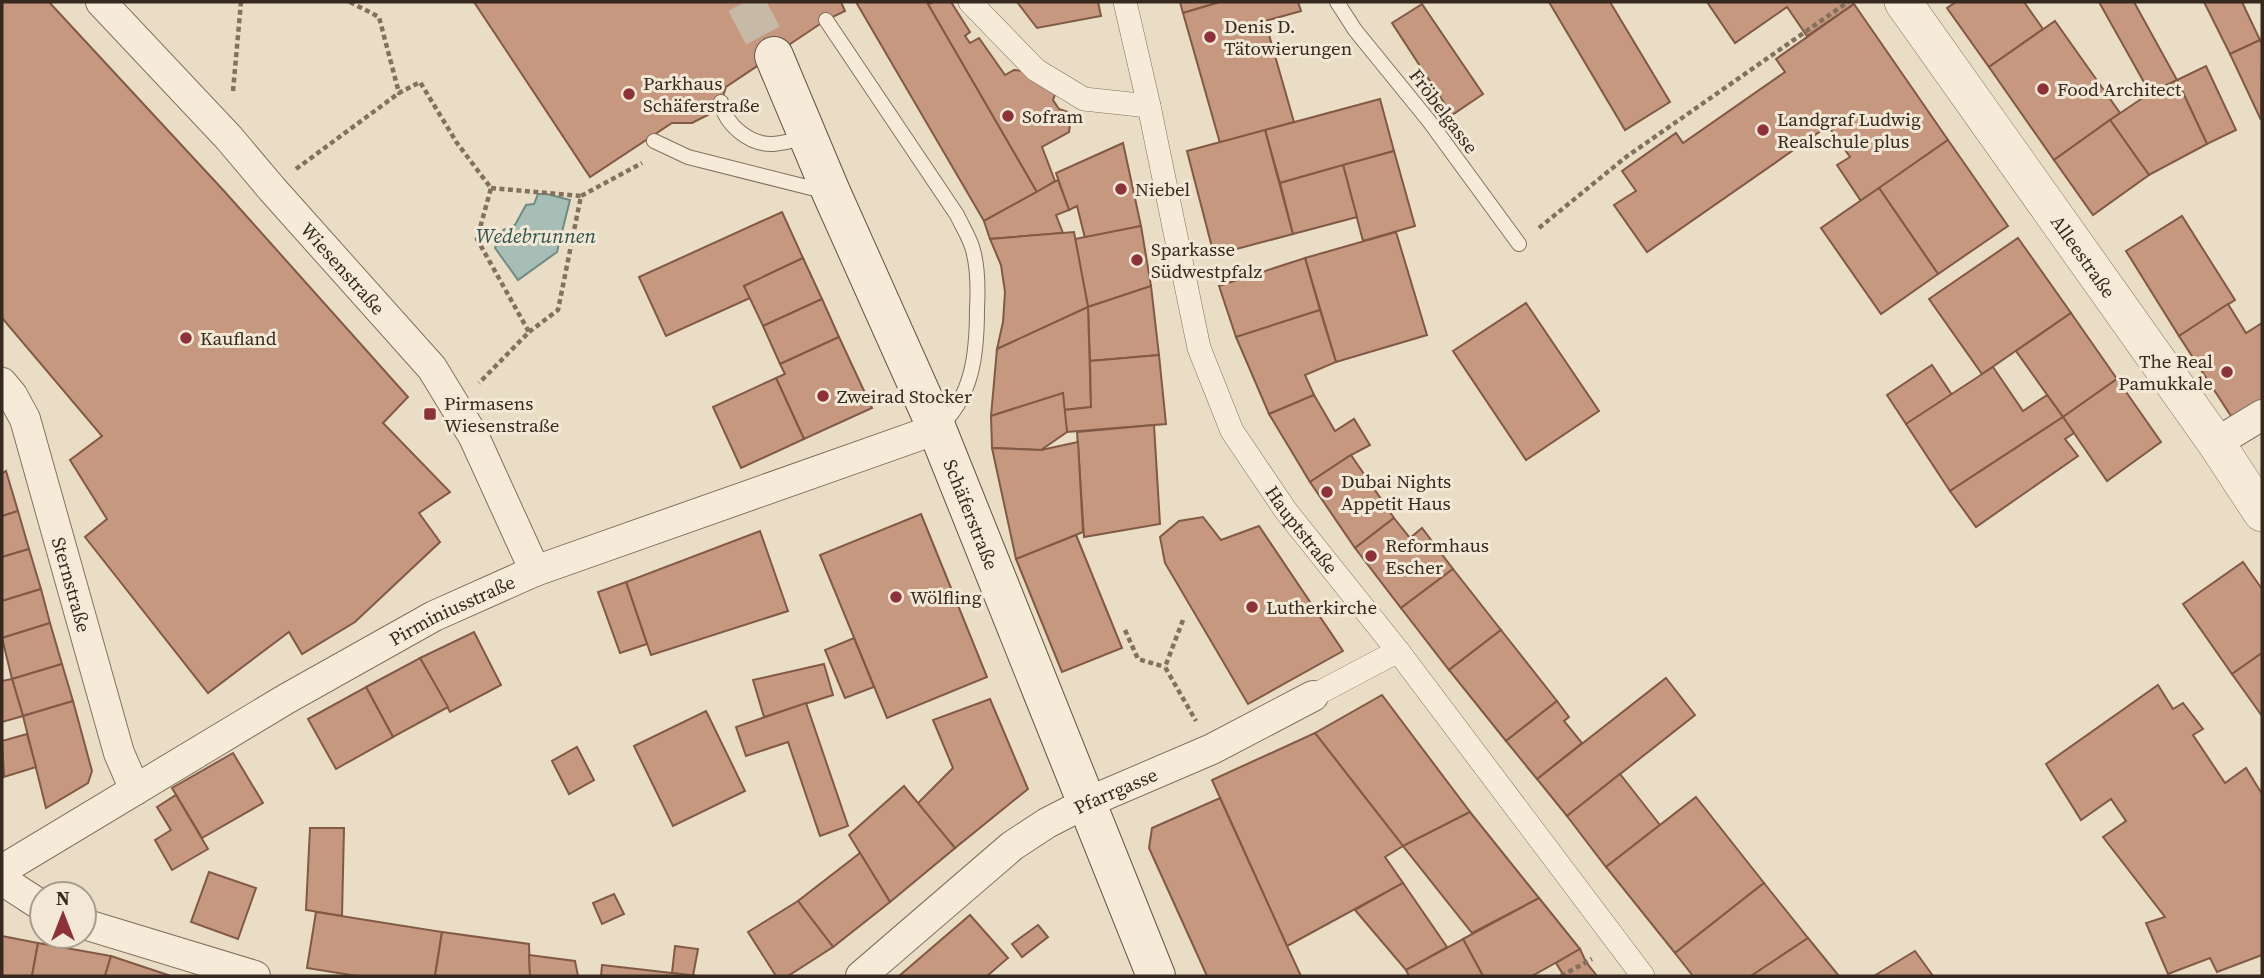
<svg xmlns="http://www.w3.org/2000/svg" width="2264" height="978" font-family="'Source Serif 4',serif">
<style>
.water{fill:#a7beb6;stroke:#6f8c83;stroke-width:2}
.building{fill:#c5987f;stroke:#815945;stroke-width:2}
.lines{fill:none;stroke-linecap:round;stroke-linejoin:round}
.secondary-tunnel{stroke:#c6b9a5;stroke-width:38;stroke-dasharray:38 19;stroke-linecap:butt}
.service-casing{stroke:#84705d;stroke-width:16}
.pedestrian-casing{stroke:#84705d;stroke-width:24}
.minor-casing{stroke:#84705d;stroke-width:32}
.tertiary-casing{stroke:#84705d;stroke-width:38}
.secondary-casing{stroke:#665140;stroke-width:40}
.path{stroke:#84705d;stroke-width:4.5;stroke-dasharray:5 3.5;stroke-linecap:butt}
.service{stroke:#f6ebd9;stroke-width:14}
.pedestrian{stroke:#f6ebd9;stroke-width:23}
.minor{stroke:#f6ebd9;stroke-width:30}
.tertiary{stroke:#f6ebd9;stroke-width:37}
.secondary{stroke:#f6ebd9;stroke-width:38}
.poi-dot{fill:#8e3239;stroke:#f3e8d5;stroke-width:2.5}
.labels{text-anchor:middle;stroke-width:6;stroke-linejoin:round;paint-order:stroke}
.poi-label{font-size:19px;fill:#362920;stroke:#f3e8d5;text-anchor:start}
.street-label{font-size:19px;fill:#362920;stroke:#f3e8d5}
.water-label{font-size:21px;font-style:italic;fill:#305450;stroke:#f3e8d5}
</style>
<rect width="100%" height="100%" fill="#eaddc6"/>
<polygon class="water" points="538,194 547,194 570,200 557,252 518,280 495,248 503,230 515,225 526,205 534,204"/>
<g class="building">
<polygon points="2,2 49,2 224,191 408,397 383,423 450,492 419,513 440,542 355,622 302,654 289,632 208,693 85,537 107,519 70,460 102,436 2,318"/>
<polygon points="474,2 841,2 845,11 826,20 726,87 721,102 708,115 692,123 672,123 590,177"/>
<polygon points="856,2 927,2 1037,192 984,221"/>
<polygon points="934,2 951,2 970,32 965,36 970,43 979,38 1005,75 1014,70 1025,71 1056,92 1053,100 1059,109 1068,112 1071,118 1069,132 1042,147 1055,181 1037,192 928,4"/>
<polygon points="1017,2 1098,2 1101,16 1037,28"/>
<polygon points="1180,2 1220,2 1183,13"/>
<polygon points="1220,2 1298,2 1301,11 1265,21 1294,122 1220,143 1183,13"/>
<polygon points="1549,2 1610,2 1670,102 1625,130"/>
<polygon points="1707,2 1852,2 1854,4 1807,36 1787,7 1735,43"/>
<polygon points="1956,2 2024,2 2043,29 1989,67 1947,8"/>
<polygon points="2099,2 2134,2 2177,80 2150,93"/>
<polygon points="2204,2 2242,2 2260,40 2230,54"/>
<polygon points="1422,4 1483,94 1452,115 1392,23"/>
<polygon points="1854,4 1948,140 1861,201 1837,165 1850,157 1828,126 1647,252 1614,205 1636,191 1622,171 1676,133 1683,143 1785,72 1776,59"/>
<polygon points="2055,21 2120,113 2054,160 1989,67"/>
<polygon points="2260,40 2262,44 2261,120 2230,54"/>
<polygon points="2206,66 2236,130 2207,144 2177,80"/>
<polygon points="2177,80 2207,144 2149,175 2110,120 2150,93"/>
<polygon points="1380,99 1394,151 1280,183 1265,130"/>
<polygon points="2110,120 2149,175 2093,215 2054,160"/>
<polygon points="1265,130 1293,234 1214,255 1187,151"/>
<polygon points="1948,140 2008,226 1938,274 1879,188"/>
<polygon points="1123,143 1141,226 1085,238 1077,206 1069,210 1056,173"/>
<polygon points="1394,151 1415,226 1363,241 1343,165"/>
<polygon points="1343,165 1357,217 1293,234 1280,183"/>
<polygon points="1058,180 1069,210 1056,215 1063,233 990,239 984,221"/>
<polygon points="1879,188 1938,274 1881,314 1821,228"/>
<polygon points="782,212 803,258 744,286 750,298 666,336 639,277"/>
<polygon points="2182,216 2235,300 2179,336 2126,251"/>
<polygon points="1141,226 1151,286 1088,307 1075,239"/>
<polygon points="1074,232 1088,307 997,349 1003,322 1005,292 1001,265 990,239"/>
<polygon points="1396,232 1427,335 1336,362 1305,258"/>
<polygon points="2018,238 2071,313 1982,374 1929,299"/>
<polygon points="803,258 822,299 763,326 744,286"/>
<polygon points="1305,258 1320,310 1236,337 1219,286"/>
<polygon points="1151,286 1159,355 1090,361 1088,307"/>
<polygon points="822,299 839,337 780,364 763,326"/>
<polygon points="1526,303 1599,411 1526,460 1453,351"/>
<polygon points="2228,304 2246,333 2262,323 2262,400 2233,419 2179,336"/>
<polygon points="1088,307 1091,407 1064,410 1063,393 991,416 997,349"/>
<polygon points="1320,310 1336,362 1305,375 1314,395 1269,414 1236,337"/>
<polygon points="2071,313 2117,379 2063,417 2016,351"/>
<polygon points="839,337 872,408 804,439 776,378 785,374 780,364"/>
<polygon points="1159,355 1166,424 1067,432 1064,410 1091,407 1090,361"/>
<polygon points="1932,365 1952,395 1906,424 1887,395"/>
<polygon points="1993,367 2023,411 2047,395 2063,417 1950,491 1906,424"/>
<polygon points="776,378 804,439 741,468 713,407"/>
<polygon points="2117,379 2161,442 2107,481 2063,417"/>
<polygon points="1063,393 1067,432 1041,450 992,448 991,416"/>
<polygon points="1314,395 1335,431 1354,419 1370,445 1351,455 1310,482 1269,414"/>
<polygon points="2063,417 2074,433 2065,439 2078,456 1976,527 1950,491"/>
<polygon points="1154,425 1160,524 1084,537 1077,432"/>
<polygon points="1078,442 1083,532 1016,559 992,448 1041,450"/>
<polygon points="1351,455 1394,518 1355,548 1310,482"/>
<polygon points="6,471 18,511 2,516 2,473"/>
<polygon points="18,511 29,549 2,557 2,516"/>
<polygon points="921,514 987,677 887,718 820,555"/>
<polygon points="1203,517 1221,540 1259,526 1343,651 1248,704 1165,563 1160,537 1179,521"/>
<polygon points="1394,518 1410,538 1422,528 1453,569 1401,608 1355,548"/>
<polygon points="760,531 788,611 651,655 626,582"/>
<polygon points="1076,535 1122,648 1062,672 1016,559"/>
<polygon points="29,549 41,589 2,601 2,557"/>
<polygon points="2243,562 2262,589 2262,653 2232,674 2183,604"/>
<polygon points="1453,569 1501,630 1449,670 1401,608"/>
<polygon points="626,582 647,644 620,653 598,592"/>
<polygon points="41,589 50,623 2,638 2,601"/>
<polygon points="50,623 62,664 12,679 2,638"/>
<polygon points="1501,630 1557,701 1506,741 1449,670"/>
<polygon points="474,632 501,685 450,712 420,658"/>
<polygon points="854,638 874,687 845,698 825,650"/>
<polygon points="2262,653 2262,716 2232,674"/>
<polygon points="420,658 448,707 393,737 366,687"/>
<polygon points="62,664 73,701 23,716 12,679"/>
<polygon points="824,664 833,695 764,717 753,680"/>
<polygon points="1666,678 1695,715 1567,816 1537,779"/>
<polygon points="12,679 23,716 2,722 2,681"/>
<polygon points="2158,685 2173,709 2183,703 2203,729 2193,735 2225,783 2246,768 2262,794 2262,955 2217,972 2210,958 2168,974 2146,923 2165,917 2103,837 2126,821 2111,799 2081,820 2046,764"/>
<polygon points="366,687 393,737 336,769 308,719"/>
<polygon points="1382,695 1470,812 1403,846 1315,733"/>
<polygon points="990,699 1028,789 955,848 917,804 953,768 933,720"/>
<polygon points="73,701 92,771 88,783 46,808 23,716"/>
<polygon points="1557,701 1569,717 1564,721 1582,743 1537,779 1506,741"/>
<polygon points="806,703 848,826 820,836 788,742 746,756 736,727"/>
<polygon points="706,711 745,791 673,826 634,746"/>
<polygon points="1315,733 1403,846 1385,857 1403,883 1287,946 1212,780"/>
<polygon points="27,734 36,767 4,777 2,741"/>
<polygon points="577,747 594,780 569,794 552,761"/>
<polygon points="233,753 263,803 202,838 172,788"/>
<polygon points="1620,774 1660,825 1606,867 1567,816"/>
<polygon points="904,786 955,848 890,902 849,835"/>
<polygon points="176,795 208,849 172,870 155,840 171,830 157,807"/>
<polygon points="1696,797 1764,883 1675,953 1606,867"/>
<polygon points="1220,798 1287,946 1301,976 1207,976 1149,848 1152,828"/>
<polygon points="1470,812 1539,898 1472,933 1403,846"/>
<polygon points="310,828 344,828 342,916 306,910"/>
<polygon points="860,853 890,902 833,947 798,901"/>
<polygon points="209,872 256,888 238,939 191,922"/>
<polygon points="1403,883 1447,947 1406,970 1355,910"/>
<polygon points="1764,883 1808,938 1751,976 1693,976 1675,953"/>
<polygon points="614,894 624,914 602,924 593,903"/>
<polygon points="1539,898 1580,949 1532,976 1483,976 1463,939"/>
<polygon points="798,901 833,947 788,976 776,976 748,932"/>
<polygon points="316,912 442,932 435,976 357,976 307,968"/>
<polygon points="970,915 1008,958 987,976 899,976"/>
<polygon points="1038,925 1048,937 1022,957 1012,944"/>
<polygon points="442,932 529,944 530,976 435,976"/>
<polygon points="2,936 38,943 32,976 2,976"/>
<polygon points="1808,938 1839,976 1751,976"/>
<polygon points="1463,939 1483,976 1409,976 1406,970"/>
<polygon points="38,943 111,956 105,976 32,976"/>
<polygon points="675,946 698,949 693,976 672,973"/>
<polygon points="1580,949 1586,962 1597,976 1564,976 1556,963"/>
<polygon points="1915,951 1933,976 1874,976"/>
<polygon points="529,955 575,961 578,976 530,976"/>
<polygon points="111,956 171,976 105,976"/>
<polygon points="602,965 672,973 698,976 601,976"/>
</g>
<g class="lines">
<polyline class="secondary-tunnel" points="745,2 774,56"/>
<defs>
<g id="service">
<polyline points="1337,2 1355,30 1429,121 1519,244"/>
<path d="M 826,20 L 957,215 C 962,226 970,238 973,250 C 978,268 978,290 977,309 C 977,353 973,397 938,428"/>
<path d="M 721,102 C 725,125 750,145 773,144 C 784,143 796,140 807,137"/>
<polyline points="654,141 688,157 827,192"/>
</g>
<g id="pedestrian">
<polyline points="970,2 1036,70 1084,99 1149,106"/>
<path id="s1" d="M 1125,2 L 1149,106 L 1199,348 L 1232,431 L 1286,511 L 1398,651 L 1643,976"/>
<polyline points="1313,696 1398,651"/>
</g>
<g id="minor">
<path id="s2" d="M 101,2 L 229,138 L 272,189 L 432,368 L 474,437 L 535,571"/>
<path id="s3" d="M 2,383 L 12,395 L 25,419 L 119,753 L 135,790"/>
<polyline points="2216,443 2262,415"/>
<path id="s4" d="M 2,870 L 286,699 L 434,616 L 535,571 L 937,429"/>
<polyline points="2,880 42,906"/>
<polyline points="84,924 255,976"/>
<path id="s5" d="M 861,976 L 1012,846 L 1047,823 L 1086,803 L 1212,749 L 1313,696"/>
</g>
<g id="tertiary">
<path id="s6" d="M 1903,2 L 2216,443 L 2262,513"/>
</g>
<g id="secondary">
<path id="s7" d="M 774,56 L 831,192 L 937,429 L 1156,976"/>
</g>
</defs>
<use href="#service" class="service-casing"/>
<use href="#pedestrian" class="pedestrian-casing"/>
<use href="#minor" class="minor-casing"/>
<use href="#tertiary" class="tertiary-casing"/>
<use href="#secondary" class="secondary-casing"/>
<g class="path">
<polyline points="350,2 379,17 399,93 420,82 457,143 491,188 477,239 529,332 479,383"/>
<polyline points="233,91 241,2"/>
<polyline points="296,169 399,93"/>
<polyline points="491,188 581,196"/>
<polyline points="1539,228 1626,157 1848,2"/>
<polyline points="529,332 558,310 581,196 642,163"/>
<polyline points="1183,620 1165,667 1196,721"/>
<polyline points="1125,630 1138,659 1165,667"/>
<polyline points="1561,976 1592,959"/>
</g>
<use href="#service" class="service"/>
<use href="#pedestrian" class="pedestrian"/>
<use href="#minor" class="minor"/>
<use href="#tertiary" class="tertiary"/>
<use href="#secondary" class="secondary"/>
</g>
<g class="poi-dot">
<circle cx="1210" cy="37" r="7"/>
<circle cx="2043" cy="89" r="7"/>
<circle cx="629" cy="94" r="7"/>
<circle cx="1008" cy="116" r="7"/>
<circle cx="1763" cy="130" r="7"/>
<circle cx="1121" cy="189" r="7"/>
<circle cx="1137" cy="260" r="7"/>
<circle cx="186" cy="338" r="7"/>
<circle cx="2227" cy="372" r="7"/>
<circle cx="823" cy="396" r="7"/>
<rect x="423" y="407" width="14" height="14" rx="3.5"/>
<circle cx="1327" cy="492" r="7"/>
<circle cx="1371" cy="556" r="7"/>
<circle cx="896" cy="597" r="7"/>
<circle cx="1252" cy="607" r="7"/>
</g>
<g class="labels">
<g class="poi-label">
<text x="1224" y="33">Denis D.<tspan x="1224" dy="22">Tätowierungen</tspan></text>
<text x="643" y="90">Parkhaus<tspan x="643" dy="22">Schäferstraße</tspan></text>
<text x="2057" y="96">Food Architect</text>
<text x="1022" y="123">Sofram</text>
<text x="1777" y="126">Landgraf Ludwig<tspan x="1777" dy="22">Realschule plus</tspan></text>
<text x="1135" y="196">Niebel</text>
<text x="1151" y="256">Sparkasse<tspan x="1151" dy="22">Südwestpfalz</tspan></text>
<text x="200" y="345">Kaufland</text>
<text x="2213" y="368" text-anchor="end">The Real<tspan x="2213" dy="22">Pamukkale</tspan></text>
<text x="837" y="403">Zweirad Stocker</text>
<text x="444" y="410">Pirmasens<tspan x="444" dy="22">Wiesenstraße</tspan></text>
<text x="1341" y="488">Dubai Nights<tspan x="1341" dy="22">Appetit Haus</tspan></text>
<text x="1385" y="552">Reformhaus<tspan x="1385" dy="22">Escher</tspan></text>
<text x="910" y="604">Wölfling</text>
<text x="1266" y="614">Lutherkirche</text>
</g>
<g class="street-label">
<text transform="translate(1444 111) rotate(53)" y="7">Fröbelgasse</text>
<text dy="7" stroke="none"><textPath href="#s6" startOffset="312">Alleestraße</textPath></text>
<text dy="7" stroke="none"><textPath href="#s2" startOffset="360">Wiesenstraße</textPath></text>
<text dy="7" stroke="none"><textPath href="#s7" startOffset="499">Schäferstraße</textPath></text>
<text dy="7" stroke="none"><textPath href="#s1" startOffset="564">Hauptstraße</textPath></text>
<text dy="7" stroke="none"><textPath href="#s3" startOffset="215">Sternstraße</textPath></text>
<text dy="7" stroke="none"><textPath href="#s4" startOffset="520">Pirminiusstraße</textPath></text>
<text dy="7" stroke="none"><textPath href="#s5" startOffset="317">Pfarrgasse</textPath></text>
</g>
<g class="water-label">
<text x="536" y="243">Wedebrunnen</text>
</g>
</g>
<rect width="2264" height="978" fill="none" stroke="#362920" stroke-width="7"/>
<g transform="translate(63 915)"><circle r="33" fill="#f3e8d5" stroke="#a79c8d" stroke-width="2"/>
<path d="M0-5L12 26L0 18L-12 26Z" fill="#8e3239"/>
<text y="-10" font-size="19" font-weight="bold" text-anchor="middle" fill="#362920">N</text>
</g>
</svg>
